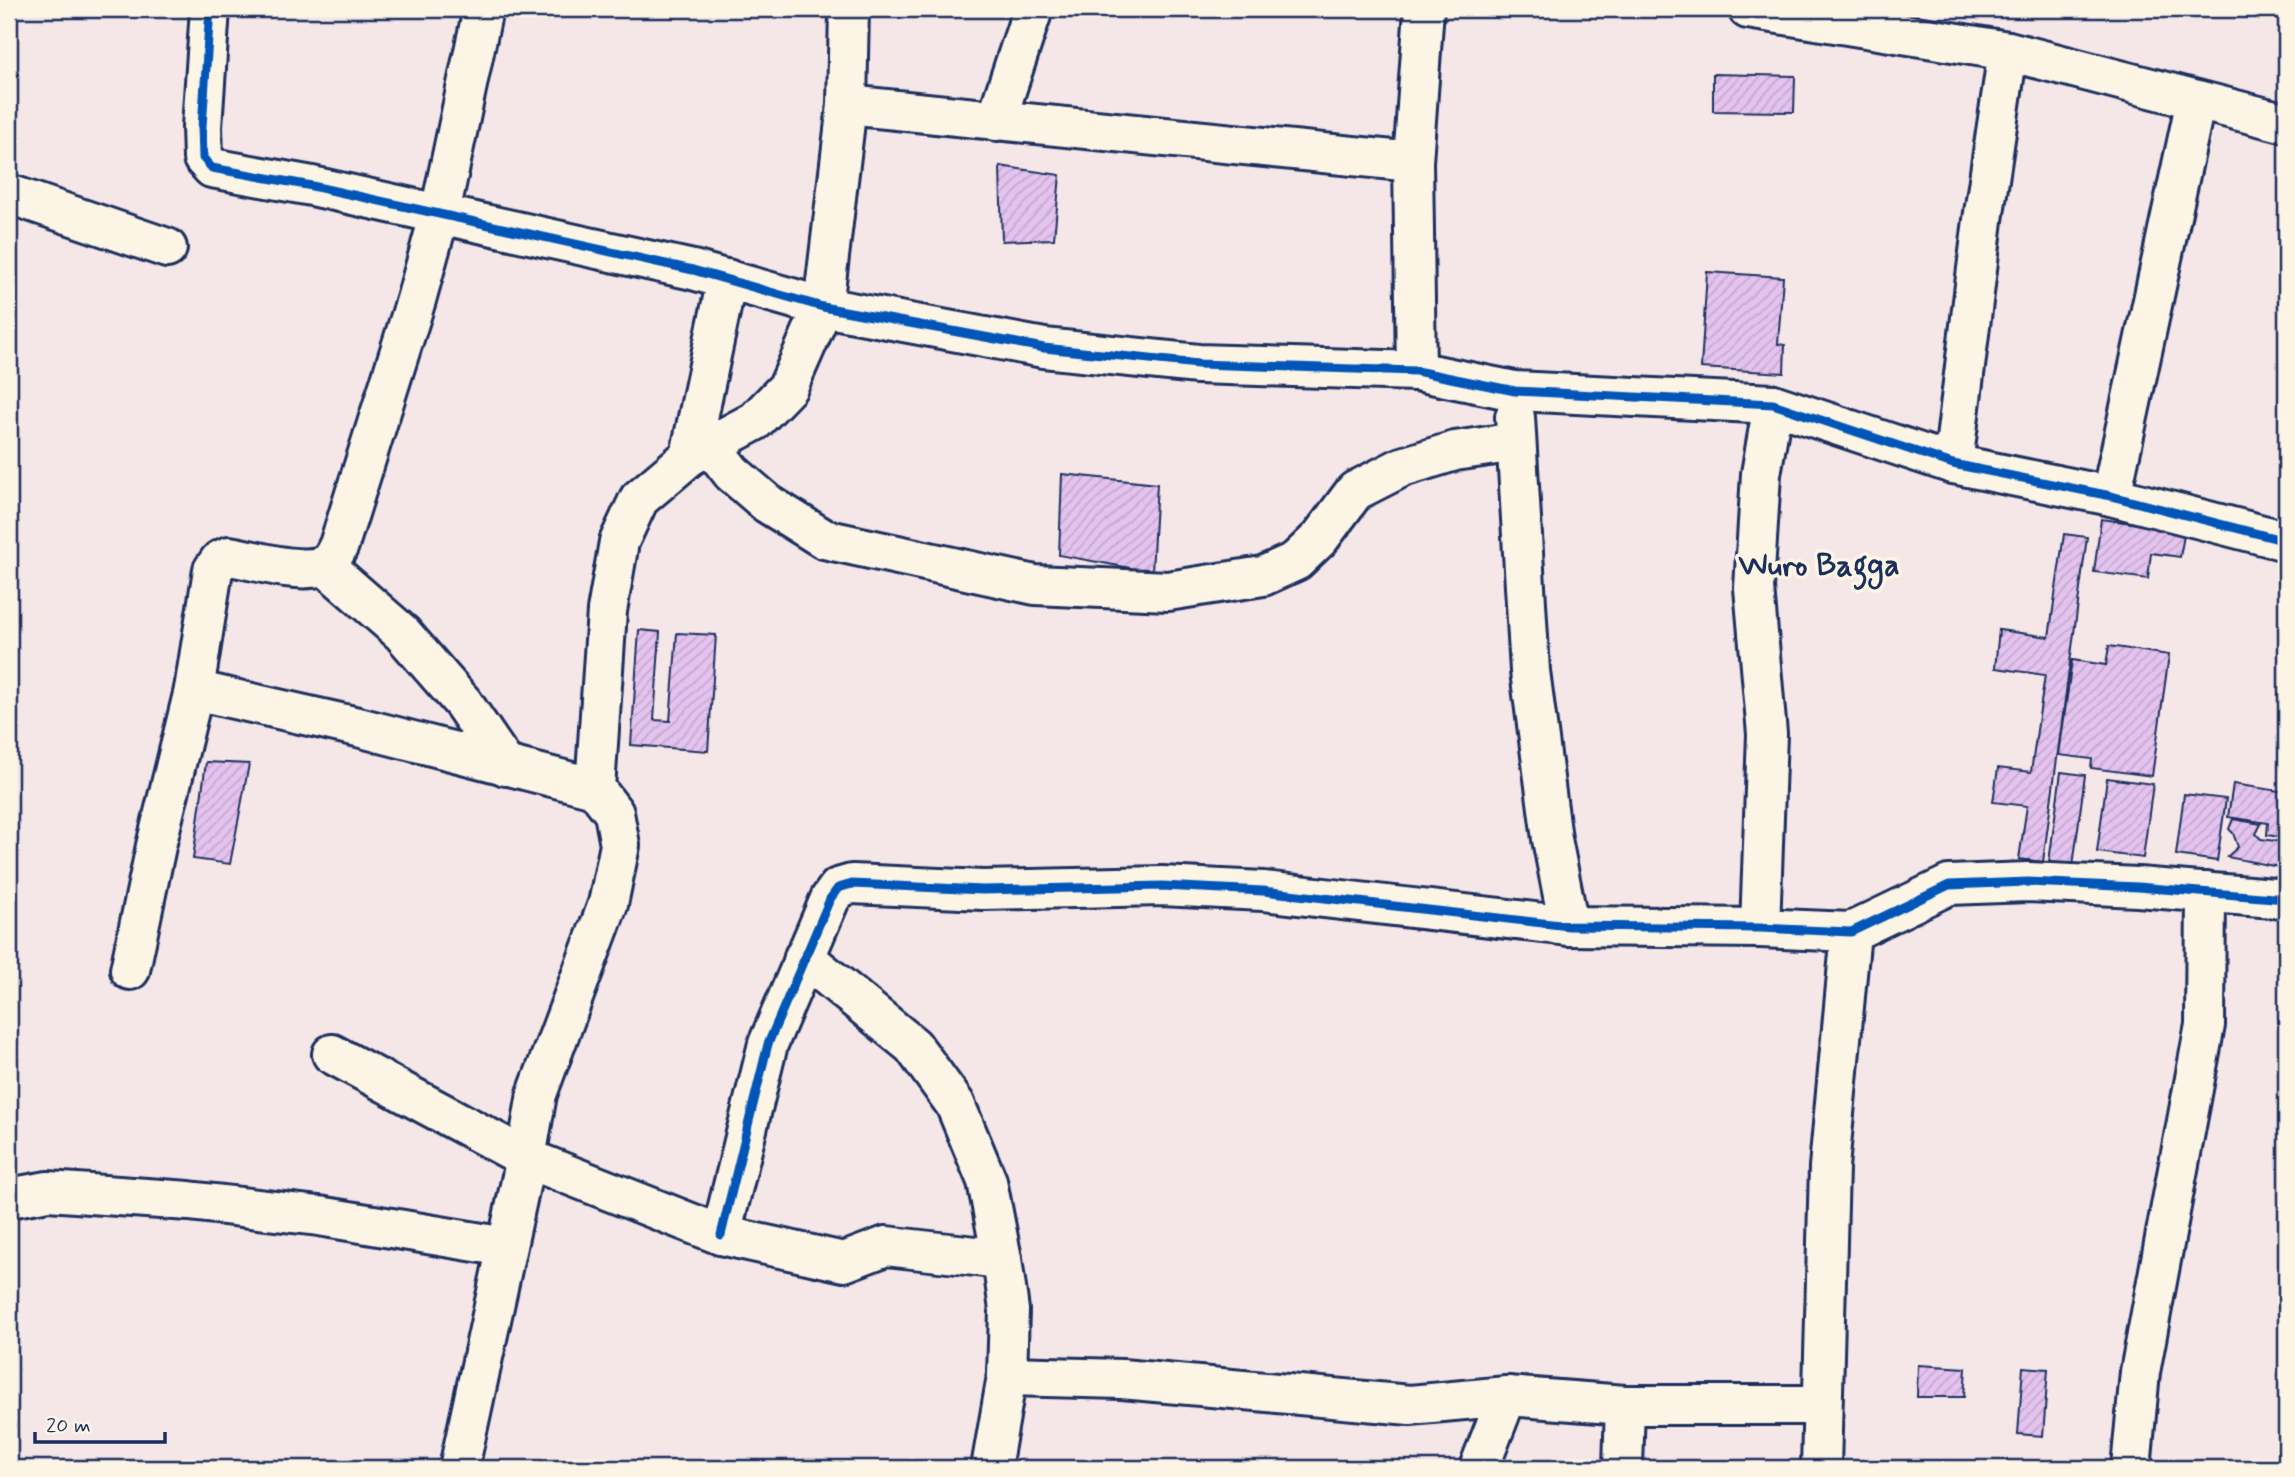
<svg xmlns="http://www.w3.org/2000/svg" width="2295" height="1477" font-family="Mynerve,sans-serif">
<style>
.building{fill:url(#building-hatch);stroke:#1b2f5e;stroke-width:2}
.lines{fill:none;stroke-linecap:round;stroke-linejoin:round}
.minor-casing{stroke:#1b2f5e;stroke-width:44}
.minor{stroke:#fcf5e5;stroke-width:38}
.cycleway-casing{stroke:#fcf5e5;stroke-width:13}
.cycleway{stroke:#0057b8;stroke-width:9}
.labels{text-anchor:middle;stroke-width:7;stroke-linejoin:round;paint-order:stroke}
.district-label{font-size:32px;font-weight:bold;fill:#1b2f5e;stroke:#fcf5e5}
</style>
<defs>
<pattern id="building-hatch" width="6" height="6" patternUnits="userSpaceOnUse" patternTransform="scale(1.75)"><rect width="6" height="6" fill="#e4c3ef"/><path d="M-1 1l2-2M0 6l6-6M5 7l2-2" fill="none" stroke="#c3a8cf"/></pattern>
</defs>
<rect width="100%" height="100%" fill="#f5e6e8"/>
<filter id="ink" filterUnits="userSpaceOnUse"><feTurbulence type="fractalNoise" baseFrequency=".0143" numOctaves="2"/><feDisplacementMap in="SourceGraphic" scale="14" xChannelSelector="R" yChannelSelector="G"/><feConvolveMatrix kernelMatrix="1 2 1 2 8 2 1 2 1" color-interpolation-filters="sRGB"/></filter>
<g filter="url(#ink)">
<g class="building">
<polygon points="1713,74 1795,76 1794,112 1713,111"/>
<polygon points="1000,166 1060,175 1054,239 1002,241"/>
<polygon points="1707,272 1783,277 1778,344 1785,345 1784,373 1701,368"/>
<polygon points="1062,474 1157,484 1152,572 1059,555"/>
<polygon points="2101,519 2185,530 2180,557 2151,553 2148,579 2094,572"/>
<polygon points="2064,534 2087,537 2043,862 2019,859 2027,806 1993,802 1998,768 2031,772 2045,675 1995,668 1999,630 2049,637"/>
<polygon points="639,630 660,632 654,720 670,721 677,633 716,635 708,751 631,745"/>
<polygon points="2109,646 2169,655 2152,776 2091,768 2092,759 2059,755 2072,660 2106,665"/>
<polygon points="206,762 249,764 230,864 193,859"/>
<polygon points="2061,772 2085,775 2073,866 2049,862"/>
<polygon points="2107,778 2153,784 2143,858 2097,852"/>
<polygon points="2233,784 2286,792 2284,838 2267,835 2268,823 2228,817"/>
<polygon points="2184,794 2226,799 2217,861 2176,855"/>
<polygon points="2233,819 2261,824 2256,834 2261,839 2283,842 2279,867 2227,857 2238,847 2233,833 2229,829"/>
<polygon points="1918,1365 1966,1368 1964,1397 1917,1397"/>
<polygon points="2023,1367 2048,1369 2043,1436 2018,1434"/>
</g>
<g class="lines">
<defs>
<g id="minor">
<polyline points="210,9 202,127 203,158 212,168 312,186 693,270 823,307 1044,348 1198,364 1416,371 1515,391 1773,404 1953,464 2111,496 2286,541"/>
<polyline points="1748,9 2008,51 2286,123"/>
<polyline points="847,105 1413,162"/>
<polyline points="996,121 1033,9"/>
<polyline points="9,194 167,248"/>
<polyline points="1416,371 1413,162 1424,9"/>
<polyline points="1515,417 1530,671 1552,839 1569,926"/>
<polyline points="710,445 732,473 768,504 824,539 1035,585 1168,591 1263,576 1296,561 1320,538 1355,491 1402,467 1455,451 1516,442"/>
<polyline points="690,456 727,279"/>
<polyline points="1953,464 1983,220 2008,51"/>
<polyline points="2111,496 2196,100"/>
<polyline points="324,565 402,633 463,703 506,766"/>
<polyline points="194,690 358,727 595,788 614,813 620,845 608,904 537,1094 526,1158 459,1468"/>
<polyline points="595,788 607,611 619,542 639,499 690,456 755,421 788,387 823,307 847,105 849,9"/>
<polyline points="1760,928 1767,734 1754,588 1761,474 1773,404"/>
<polyline points="804,957 913,1046 955,1104 987,1181 1002,1259 1009,1310 1007,1376 991,1468"/>
<path d="M 130,970 L 156,846 L 194,690 L 213,570 L 220,560 L 229,556 C 255,560 297,574 322,566 C 331,563 335,553 339,545 L 416,300 L 440,213 L 483,9"/>
<polyline points="332,1054 526,1158 721,1235 844,1262 886,1246 1002,1259"/>
<polyline points="9,1198 48,1191 189,1201 319,1216 506,1247"/>
<polyline points="721,1235 768,1044 830,899 838,888 852,884 983,890 1162,886 1263,891 1569,926 1760,928 1851,932 1949,885 2028,882 2138,887 2286,899"/>
<polyline points="1007,1376 1122,1379 1410,1405 1507,1396 1625,1405 1821,1405"/>
<polyline points="1479,1468 1507,1396"/>
<polyline points="1623,1468 1625,1405"/>
<polyline points="1821,1468 1829,1167 1851,932"/>
<polyline points="2131,1468 2140,1372 2205,1025 2206,892"/>
</g>
</defs>
<use href="#minor" class="minor-casing"/>
<use href="#minor" class="minor"/>
<defs>
<g id="cycleway">
<polyline points="210,9 202,127 203,158 212,168 312,186 693,270 823,307 1044,348 1198,364 1416,371 1515,391 1773,404 1953,464 2111,496 2286,541"/>
<polyline points="721,1235 768,1044 830,899 838,888 852,884 983,890 1162,886 1263,891 1569,926 1760,928 1851,932 1949,885 2028,882 2138,887 2286,899"/>
</g>
</defs>
<use href="#cycleway" class="cycleway-casing"/>
<use href="#cycleway" class="cycleway"/>
</g>
</g>
<g class="labels">
<g class="district-label">
<text x="1819" y="575">Wuro Bagga</text>
</g>
</g>
<rect width="2295" height="1477" fill="none" stroke="#fcf5e5" stroke-width="35"/>
<rect x="18" y="18" width="2260" height="1442" fill="none" stroke="#1b2f5e" stroke-width="2.5" filter="url(#ink)"/>
<path d="M35 1432v10h130v-10" fill="none" stroke="#1b2f5e" stroke-width="3.5"/>
<text x="46" y="1432" font-size="21" fill="#1b2f5e" stroke="#fcf5e5" stroke-width="5" paint-order="stroke">20 m</text>
</svg>
